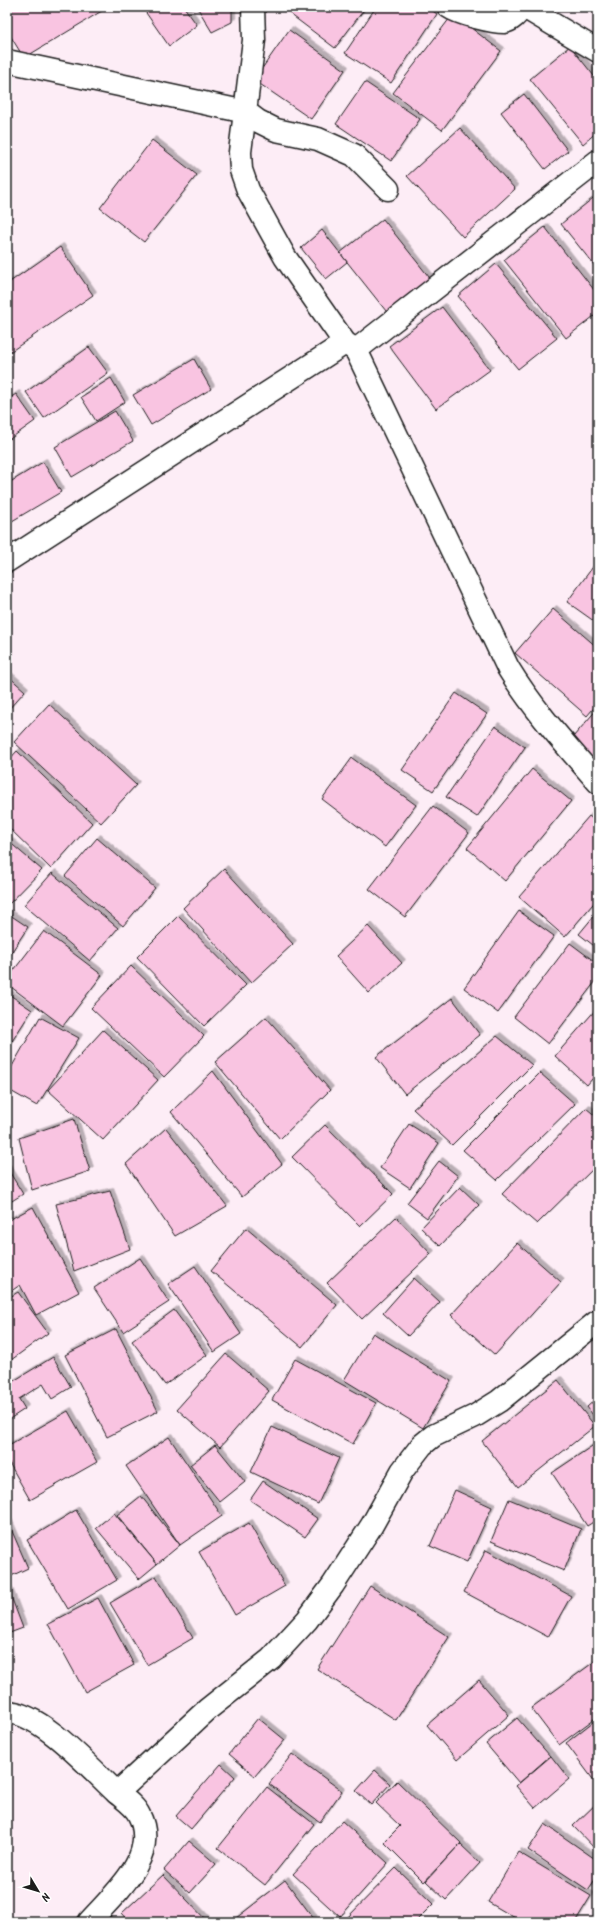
<svg xmlns="http://www.w3.org/2000/svg" width="605" height="1929" font-family="Kalam,sans-serif">
<style>
.building{fill:#f9c4e1;stroke:#1c1c1c;filter:url(#shadow)}
.lines{fill:none;stroke-linecap:round;stroke-linejoin:round}
.street-casing{stroke:#1c1c1c;stroke-width:25}
.street{stroke:#fff;stroke-width:22}
</style>
<defs>
<filter id="shadow"><feDropShadow dx="3.5" dy="-3.5" stdDeviation="0" flood-color="#0004"/></filter>
</defs>
<rect width="100%" height="100%" fill="#fdedf6"/>
<filter id="ink" filterUnits="userSpaceOnUse"><feTurbulence type="fractalNoise" baseFrequency=".025" numOctaves="2"/><feDisplacementMap in="SourceGraphic" scale="8" xChannelSelector="R" yChannelSelector="G"/><feConvolveMatrix kernelMatrix="1 2 1 2 8 2 1 2 1" color-interpolation-filters="sRGB"/></filter>
<g filter="url(#ink)">
<g class="building">
<polygon points="12,7 103,7 105,9 24,58 11,37 7,39 7,10"/>
<polygon points="120,7 132,7 124,12"/>
<polygon points="148,7 184,7 197,25 169,46 144,10"/>
<polygon points="197,7 232,7 232,22 212,32"/>
<polygon points="295,7 366,7 335,48 290,14"/>
<polygon points="376,7 427,7 437,14 391,83 345,53"/>
<polygon points="453,14 501,51 442,130 393,93"/>
<polygon points="289,30 345,70 311,119 254,80"/>
<polygon points="570,46 598,81 598,131 583,144 530,79"/>
<polygon points="365,82 420,119 391,161 336,124"/>
<polygon points="524,94 568,151 545,169 501,112"/>
<polygon points="460,128 515,189 463,237 407,176"/>
<polygon points="152,140 197,175 144,242 100,208"/>
<polygon points="598,194 598,270 561,224"/>
<polygon points="383,219 433,282 390,316 340,253"/>
<polygon points="545,227 598,295 598,313 566,338 504,260"/>
<polygon points="322,230 347,262 326,279 301,248"/>
<polygon points="60,247 93,295 7,354 7,284"/>
<polygon points="496,264 557,338 518,369 458,296"/>
<polygon points="442,307 490,370 436,409 389,346"/>
<polygon points="89,347 108,373 44,418 26,392"/>
<polygon points="194,359 211,389 151,425 133,395"/>
<polygon points="111,378 125,402 96,421 81,397"/>
<polygon points="16,394 35,421 7,441 7,400"/>
<polygon points="115,411 133,441 72,477 55,447"/>
<polygon points="43,462 61,492 7,524 7,484"/>
<polygon points="598,560 598,624 567,602"/>
<polygon points="553,609 598,648 598,703 587,716 515,653"/>
<polygon points="7,675 25,691 7,711"/>
<polygon points="456,693 487,714 433,791 402,770"/>
<polygon points="49,704 136,785 101,823 14,742"/>
<polygon points="598,708 598,771 567,744"/>
<polygon points="495,726 525,747 477,817 446,797"/>
<polygon points="17,751 92,823 51,869 7,826 7,762"/>
<polygon points="352,758 416,805 385,847 322,799"/>
<polygon points="532,769 571,801 505,881 467,848"/>
<polygon points="433,806 469,833 405,917 369,889"/>
<polygon points="589,816 598,823 598,898 565,937 519,897"/>
<polygon points="97,838 155,888 123,926 65,876"/>
<polygon points="7,840 42,870 7,906"/>
<polygon points="224,869 293,944 251,983 183,908"/>
<polygon points="52,873 118,928 90,961 24,905"/>
<polygon points="519,911 554,936 498,1013 464,988"/>
<polygon points="598,911 598,949 579,934"/>
<polygon points="7,913 28,927 7,959"/>
<polygon points="178,916 246,985 204,1026 137,957"/>
<polygon points="368,926 402,963 369,993 336,956"/>
<polygon points="44,931 102,975 63,1026 7,984 7,979"/>
<polygon points="570,943 598,964 598,978 548,1044 514,1017"/>
<polygon points="131,966 204,1036 164,1077 91,1008"/>
<polygon points="7,993 32,1010 7,1049"/>
<polygon points="452,998 480,1035 405,1094 376,1057"/>
<polygon points="598,1007 598,1072 587,1085 555,1056"/>
<polygon points="40,1017 79,1038 37,1106 7,1089 7,1075"/>
<polygon points="266,1017 330,1090 280,1139 215,1062"/>
<polygon points="103,1030 158,1080 103,1140 48,1090"/>
<polygon points="497,1036 532,1065 452,1145 413,1109"/>
<polygon points="213,1071 282,1164 242,1197 171,1112"/>
<polygon points="540,1073 575,1104 497,1180 463,1150"/>
<polygon points="586,1108 598,1118 598,1164 537,1224 502,1194"/>
<polygon points="74,1119 90,1171 32,1190 19,1138"/>
<polygon points="409,1124 439,1143 410,1188 380,1168"/>
<polygon points="325,1125 393,1194 360,1226 292,1157"/>
<polygon points="166,1128 227,1206 175,1236 126,1164"/>
<polygon points="439,1161 458,1176 427,1218 407,1203"/>
<polygon points="7,1168 23,1194 7,1204"/>
<polygon points="460,1187 479,1205 440,1246 421,1228"/>
<polygon points="110,1191 130,1249 74,1271 56,1204"/>
<polygon points="33,1207 79,1292 36,1315 20,1285 7,1294 7,1221"/>
<polygon points="396,1217 431,1254 362,1319 327,1283"/>
<polygon points="246,1228 337,1305 302,1347 211,1271"/>
<polygon points="517,1243 561,1282 495,1355 451,1315"/>
<polygon points="140,1258 169,1302 123,1332 94,1288"/>
<polygon points="195,1266 241,1334 214,1352 168,1284"/>
<polygon points="414,1278 440,1302 408,1336 383,1313"/>
<polygon points="18,1292 48,1333 7,1363 7,1299"/>
<polygon points="174,1310 207,1355 165,1385 132,1341"/>
<polygon points="116,1329 158,1411 107,1437 65,1355"/>
<polygon points="373,1333 451,1381 423,1428 344,1380"/>
<polygon points="226,1354 269,1391 220,1447 177,1409"/>
<polygon points="53,1357 71,1387 52,1399 43,1384 19,1399 25,1409 8,1420 7,1385"/>
<polygon points="295,1359 376,1403 353,1444 272,1400"/>
<polygon points="558,1380 595,1426 518,1487 482,1441"/>
<polygon points="598,1397 598,1422 587,1407"/>
<polygon points="68,1411 97,1462 30,1500 7,1459 7,1446"/>
<polygon points="272,1427 339,1458 318,1504 251,1472"/>
<polygon points="169,1437 222,1516 180,1545 126,1466"/>
<polygon points="598,1442 598,1519 587,1526 552,1473"/>
<polygon points="215,1445 245,1482 220,1502 190,1465"/>
<polygon points="263,1481 318,1519 305,1537 250,1500"/>
<polygon points="455,1490 492,1507 467,1562 430,1546"/>
<polygon points="141,1496 180,1545 157,1564 117,1515"/>
<polygon points="509,1499 581,1529 564,1571 491,1541"/>
<polygon points="76,1510 117,1580 68,1609 27,1540"/>
<polygon points="114,1513 157,1564 139,1579 96,1528"/>
<polygon points="7,1522 8,1522 28,1568 9,1577 7,1572"/>
<polygon points="249,1523 285,1586 235,1615 199,1552"/>
<polygon points="486,1550 571,1596 548,1637 464,1592"/>
<polygon points="156,1576 193,1638 147,1665 110,1603"/>
<polygon points="7,1586 23,1628 7,1634"/>
<polygon points="370,1586 449,1637 396,1720 317,1669"/>
<polygon points="98,1598 134,1665 85,1692 48,1624"/>
<polygon points="598,1659 598,1716 559,1745 531,1708"/>
<polygon points="479,1680 509,1715 457,1760 427,1725"/>
<polygon points="258,1718 285,1740 255,1776 229,1754"/>
<polygon points="517,1718 550,1756 519,1783 486,1744"/>
<polygon points="598,1718 598,1780 595,1782 566,1743"/>
<polygon points="292,1754 342,1791 320,1822 269,1784"/>
<polygon points="551,1756 569,1779 535,1808 516,1786"/>
<polygon points="221,1764 235,1777 191,1829 176,1816"/>
<polygon points="375,1770 390,1784 371,1805 356,1791"/>
<polygon points="397,1781 461,1843 424,1882 384,1842 400,1826 376,1803"/>
<polygon points="267,1787 314,1824 265,1885 218,1848"/>
<polygon points="598,1802 598,1852 573,1826"/>
<polygon points="342,1821 388,1863 340,1917 293,1874"/>
<polygon points="545,1824 598,1861 598,1875 588,1890 528,1850"/>
<polygon points="189,1841 216,1864 190,1893 164,1870"/>
<polygon points="460,1844 480,1863 446,1900 426,1881"/>
<polygon points="518,1852 591,1896 575,1922 522,1922 488,1902"/>
<polygon points="396,1868 433,1904 415,1922 343,1922"/>
<polygon points="163,1875 208,1922 130,1922 122,1913"/>
<polygon points="285,1880 314,1919 310,1922 231,1922"/>
</g>
<g class="lines">
<defs>
<g id="street">
<polyline points="253,7 254,40 240,152 241,170 248,190 285,257 345,343 356,350"/>
<path d="M 449,7 C 459,14 492,22 504,22 C 512,21 518,13 523,7"/>
<polyline points="524,7 598,51"/>
<polyline points="7,61 246,112 258,121 276,130 318,139 354,155 388,189"/>
<path d="M 598,161 L 356,350 L 508,668 C 533,709 566,745 598,782"/>
<polyline points="7,561 345,343"/>
<path d="M 7,1712 C 42,1713 91,1769 117,1793 L 208,1709 L 271,1659 L 307,1620 L 333,1585 L 372,1525 L 402,1471 L 422,1445 L 433,1436 L 475,1416 L 499,1401 L 598,1321"/>
<path d="M 89,1922 C 114,1894 160,1856 139,1815 C 135,1806 124,1799 117,1793"/>
</g>
</defs>
<use href="#street" class="street-casing"/>
<use href="#street" class="street"/>
</g>
</g>
<rect width="605" height="1929" fill="none" stroke="#fff" stroke-width="24"/>
<rect x="12" y="12" width="581" height="1905" fill="none" stroke="#1c1c1c" stroke-width="1.5" filter="url(#ink)"/>
<g transform="translate(38 1891) rotate(128)" stroke="#ffffff" stroke-width="3" paint-order="stroke">
<path d="M0-3L7 15L0 10L-7 15Z" fill="#1c1c1c"/>
<text y="-6" font-size="11" font-weight="bold" text-anchor="middle" fill="#1c1c1c">N</text>
</g>
</svg>
